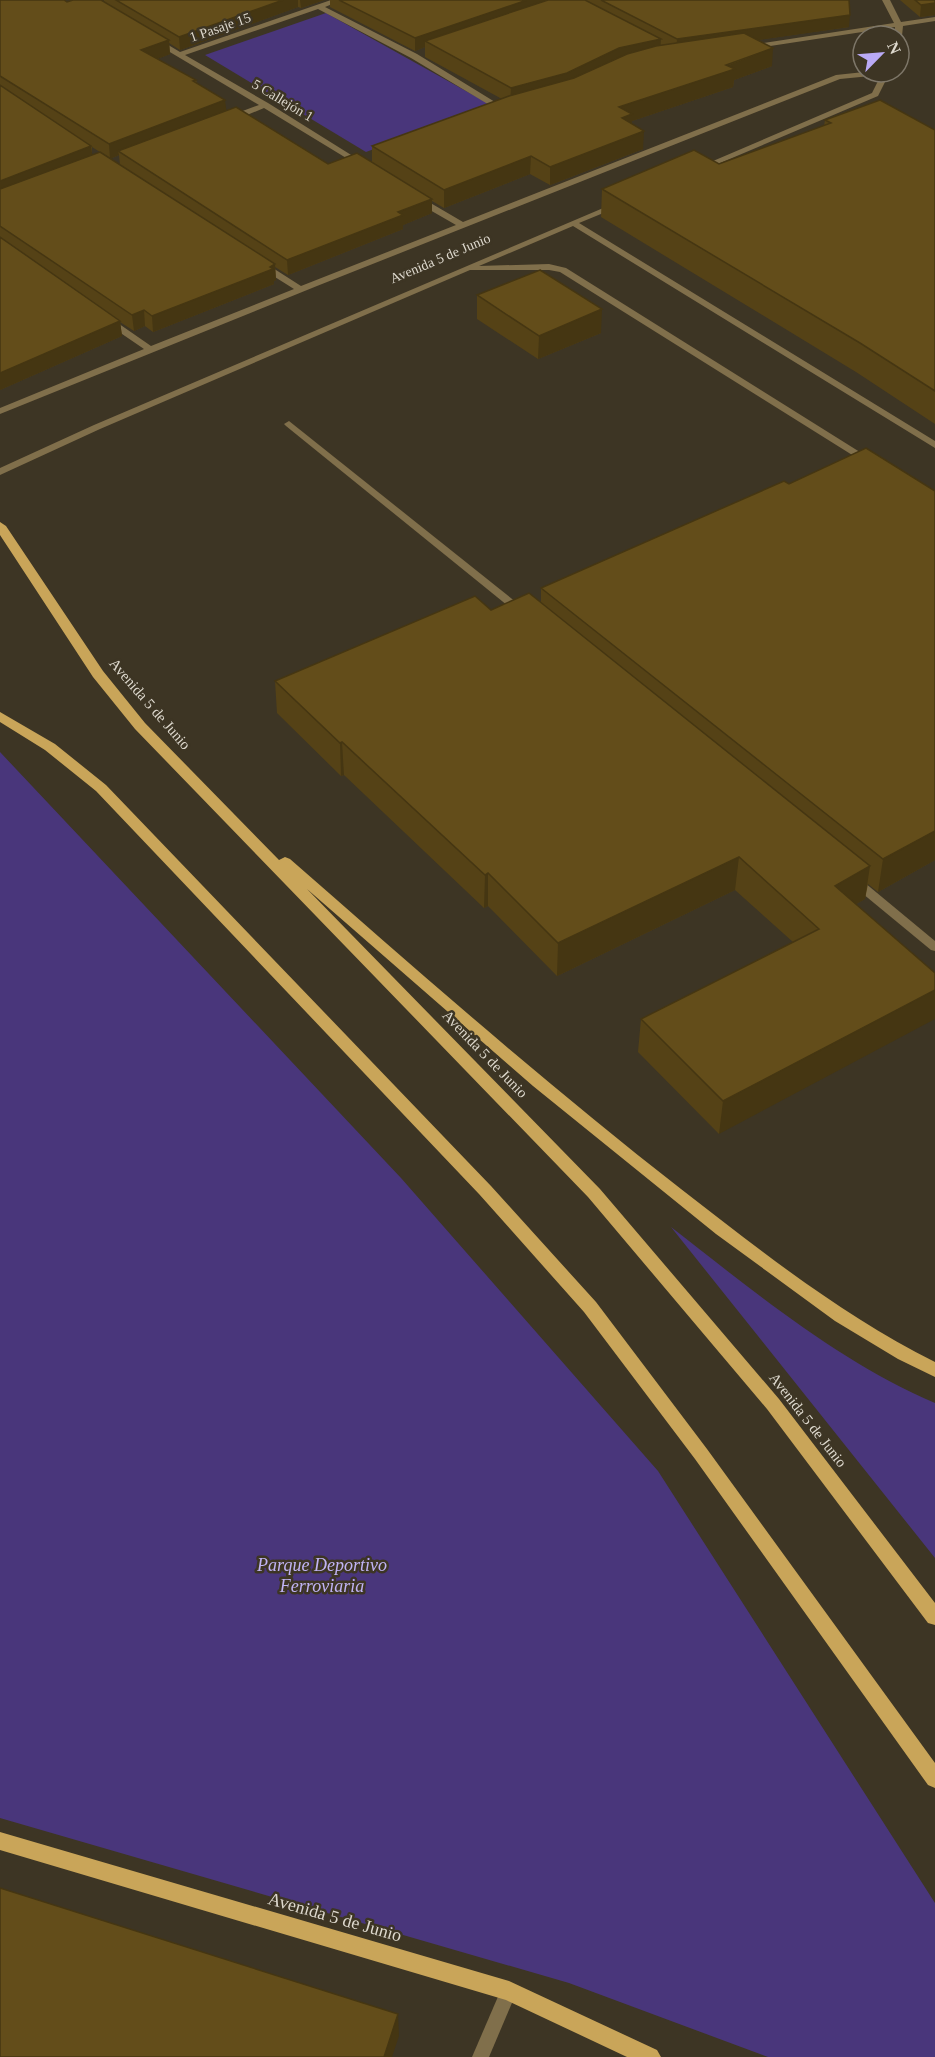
<svg xmlns="http://www.w3.org/2000/svg" width="935" height="2057" font-family="Georgia,serif">
<style>
.green{fill:#49367b}
.lines{fill:none;stroke-linecap:round;stroke-linejoin:round}
.minor{fill:#806f4b;fill-rule:evenodd}
.primary{fill:#c9a559;fill-rule:evenodd}
.wall{fill:#554216;fill-rule:evenodd}
.shaded-wall{fill:#453612}
.building{fill:#634d1a;stroke:#453612;stroke-width:1.5}
.labels{text-anchor:middle;stroke-width:5;stroke-linejoin:round;paint-order:stroke}
.far-street-label{font-size:14px;fill:#ddd8cd;stroke:#3d3524}
.street-label{font-size:15px;fill:#ddd8cd;stroke:#3d3524}
.near-park-label{font-size:18px;font-style:italic;fill:#c0b3f4;stroke:#3d3524}
.near-street-label{font-size:18px;fill:#ddd8cd;stroke:#3d3524}
</style>
<rect width="100%" height="100%" fill="#3d3524"/>
<g class="green">
<polygon points="326,13 491,105 366,152 205,55"/>
<polygon points="0,752 401,1178 658,1471 935,1903 935,2057 768,2057 569,1983 0,1818"/>
<path d="M 671,1227 C 752,1290 840,1363 935,1403 L 935,1558 Z"/>
</g>
<g class="lines">
<g class="minor">
<polygon points="331,0 342,0 325,7 417,54 508,110 501,112 411,58 318,9 185,55 268,103 364,163 365,165 361,167 264,108 235,120 229,120 229,116 259,105 153,42 160,40 180,52"/>
<polygon points="882,0 890,0 901,22 935,17 935,21 903,26 902,36 899,38 899,36 894,36 895,27 750,49 746,47 750,45 894,23"/>
<polygon points="864,72 890,72 878,96 706,169 699,167 872,93 881,75 840,79 317,286 0,414 0,408 144,349 106,323 106,319 112,319 151,346 294,289 259,267 259,263 265,263 301,286 456,225 416,202 416,198 422,198 463,222 836,75"/>
<polygon points="615,203 619,205 618,207 579,223 935,441 935,448 573,226 479,266 549,264 566,268 871,459 871,463 865,463 560,272 549,270 470,270 100,429 0,475 0,468 94,425"/>
<polygon points="289,421 526,610 526,614 518,614 286,426 284,424"/>
<polygon points="855,877 859,878 935,941 935,951 931,950 851,884 849,881 851,878"/>
<polygon points="509,1983 515,1985 517,1991 489,2057 472,2057 503,1985"/>
</g>
<g class="primary">
<path d="M 0,522 L 6,526 L 103,671 L 145,723 L 279,860 L 285,857 L 290,859 C 418,971 546,1084 681,1189 C 762,1252 843,1316 935,1362 L 935,1377 L 898,1359 L 835,1321 L 716,1234 L 533,1086 L 307,889 L 600,1189 L 779,1399 L 935,1603 L 935,1625 L 928,1623 L 767,1409 L 588,1197 L 135,729 L 93,677 L 0,535 Z"/>
<polygon points="0,712 55,744 106,785 491,1186 596,1302 707,1449 935,1763 935,1788 928,1785 695,1459 584,1312 479,1194 96,791 45,750 0,722"/>
<polygon points="0,1832 509,1981 657,2050 661,2057 627,2057 506,2000 0,1850"/>
</g>
</g>
<g class="wall">
<path d="M 0,0 L 67,2 L 104,2 L 104,0 L 324,0 L 301,8 L 298,7 L 180,50 L 169,43 L 170,54 L 157,59 L 196,80 L 197,83 L 226,110 L 328,164 L 372,162 L 372,146 L 502,99 L 425,57 L 425,47 L 415,51 L 330,7 L 330,0 L 849,0 L 849,27 L 757,40 L 772,66 L 734,80 L 733,87 L 632,121 L 632,124 L 643,149 L 550,185 L 530,174 L 444,208 L 432,201 L 432,213 L 403,225 L 403,229 L 288,275 L 275,267 L 276,280 L 274,281 L 274,284 L 153,332 L 145,326 L 134,331 L 120,322 L 122,336 L 0,390 ZM 92,147 L 100,152 L 92,155 ZM 119,155 L 120,165 L 110,159 Z"/>
<polygon points="900,0 935,0 935,15 920,17"/>
<polygon points="825,120 935,130 935,424 856,372 601,217 602,189 719,164 824,126"/>
<polygon points="477,295 601,333 538,359 477,319"/>
<polygon points="789,484 935,491 935,860 878,892 868,884 865,899 856,904 719,1134 638,1052 641,1019 793,942 735,890 557,976 488,906 484,908 344,775 341,776 277,713 275,681 491,610 541,603 541,588"/>
</g>
<g class="shaded-wall">
<polygon points="283,0 298,0 298,7 180,50 179,37"/>
<polygon points="300,0 324,0 301,8"/>
<polygon points="527,0 562,0 425,41 425,47 415,51 415,38"/>
<polygon points="935,3 935,15 920,17 921,5"/>
<polygon points="850,15 849,27 676,52 677,39"/>
<polygon points="661,39 660,54 510,103 511,88 619,48"/>
<polygon points="169,40 170,54 142,65 141,50"/>
<polygon points="773,48 772,66 734,80 733,87 632,121 631,132 621,136 619,107"/>
<polygon points="225,100 227,115 118,151 119,155 110,159 109,144"/>
<polygon points="644,131 643,149 550,185 550,167"/>
<polygon points="91,146 93,160 0,197 0,181"/>
<polygon points="531,156 530,174 444,208 444,190"/>
<polygon points="432,199 432,213 403,225 403,229 288,275 287,260 398,212"/>
<polygon points="275,264 276,280 274,281 274,284 153,332 152,316"/>
<polygon points="602,309 601,333 538,359 539,336"/>
<polygon points="144,310 145,326 134,331 132,315"/>
<polygon points="120,321 122,336 0,390 0,373"/>
<polygon points="342,742 344,775 341,776 340,743"/>
<polygon points="935,831 935,860 878,892 883,859"/>
<polygon points="739,857 735,890 557,976 558,943"/>
<polygon points="870,866 865,899 830,919 835,886"/>
<polygon points="488,873 488,906 484,908 485,875"/>
<polygon points="935,990 935,1019 719,1134 723,1101"/>
<polygon points="398,2014 399,2036 392,2057 384,2057"/>
</g>
<g class="building">
<polygon points="0,0 64,0 67,2 73,0 101,0 169,40 141,50 196,80 193,81 225,100 109,144 0,76"/>
<polygon points="116,0 283,0 179,37"/>
<polygon points="339,0 527,0 415,38"/>
<polygon points="548,0 585,0 661,39 619,48 567,73 511,88 425,41"/>
<polygon points="601,0 849,0 850,15 677,39"/>
<polygon points="915,0 935,0 935,3 921,5"/>
<polygon points="744,33 773,48 726,65 735,69 619,107 632,114 622,118 644,131 550,167 531,156 444,190 372,146 509,96 574,78 627,54 656,46"/>
<polygon points="0,85 91,146 0,181"/>
<polygon points="880,100 935,130 935,391 860,343 602,189 694,150 719,164 831,123 825,120"/>
<polygon points="236,107 328,164 357,153 432,199 398,212 403,215 287,260 118,151"/>
<polygon points="100,152 275,264 270,267 273,269 152,316 144,310 132,315 0,226 0,189"/>
<polygon points="0,237 120,321 0,373"/>
<polygon points="540,270 602,309 539,336 477,295"/>
<polygon points="866,448 935,491 935,831 883,859 541,588 784,481 789,484"/>
<polygon points="529,593 870,866 835,886 935,973 935,990 723,1101 641,1019 819,929 739,857 558,943 488,873 485,875 342,742 340,743 275,681 475,596 491,610"/>
<polygon points="0,1888 398,2014 384,2057 0,2057"/>
</g>
<g class="labels">
<g class="far-street-label">
<text transform="translate(220 27) rotate(-19)" y="5">1 Pasaje 15</text>
<text transform="translate(283 100) rotate(31)" y="5">5 Callejón 1</text>
<text transform="translate(440 258) rotate(-23)" y="5">Avenida 5 de Junio</text>
</g>
<g class="street-label">
<text transform="translate(150 704) rotate(49)" y="5">Avenida 5 de Junio</text>
<text transform="translate(485 1054) rotate(46)" y="5">Avenida 5 de Junio</text>
<text transform="translate(808 1420) rotate(52)" y="5">Avenida 5 de Junio</text>
</g>
<g class="near-park-label">
<text x="322" y="1571">Parque Deportivo<tspan x="322" dy="21">Ferroviaria</tspan></text>
</g>
<g class="near-street-label">
<text transform="translate(335 1917) rotate(16)" y="6">Avenida 5 de Junio</text>
</g>
</g>
<g transform="translate(881 54) rotate(65)"><circle r="28" fill="#3d3524" stroke="#7d7668" stroke-width="1.5"/>
<path d="M0-4.5L10 22L0 15L-10 22Z" fill="#baaaf6"/>
<text y="-9" font-size="16" font-weight="bold" text-anchor="middle" fill="#ddd8cd">N</text>
</g>
</svg>
